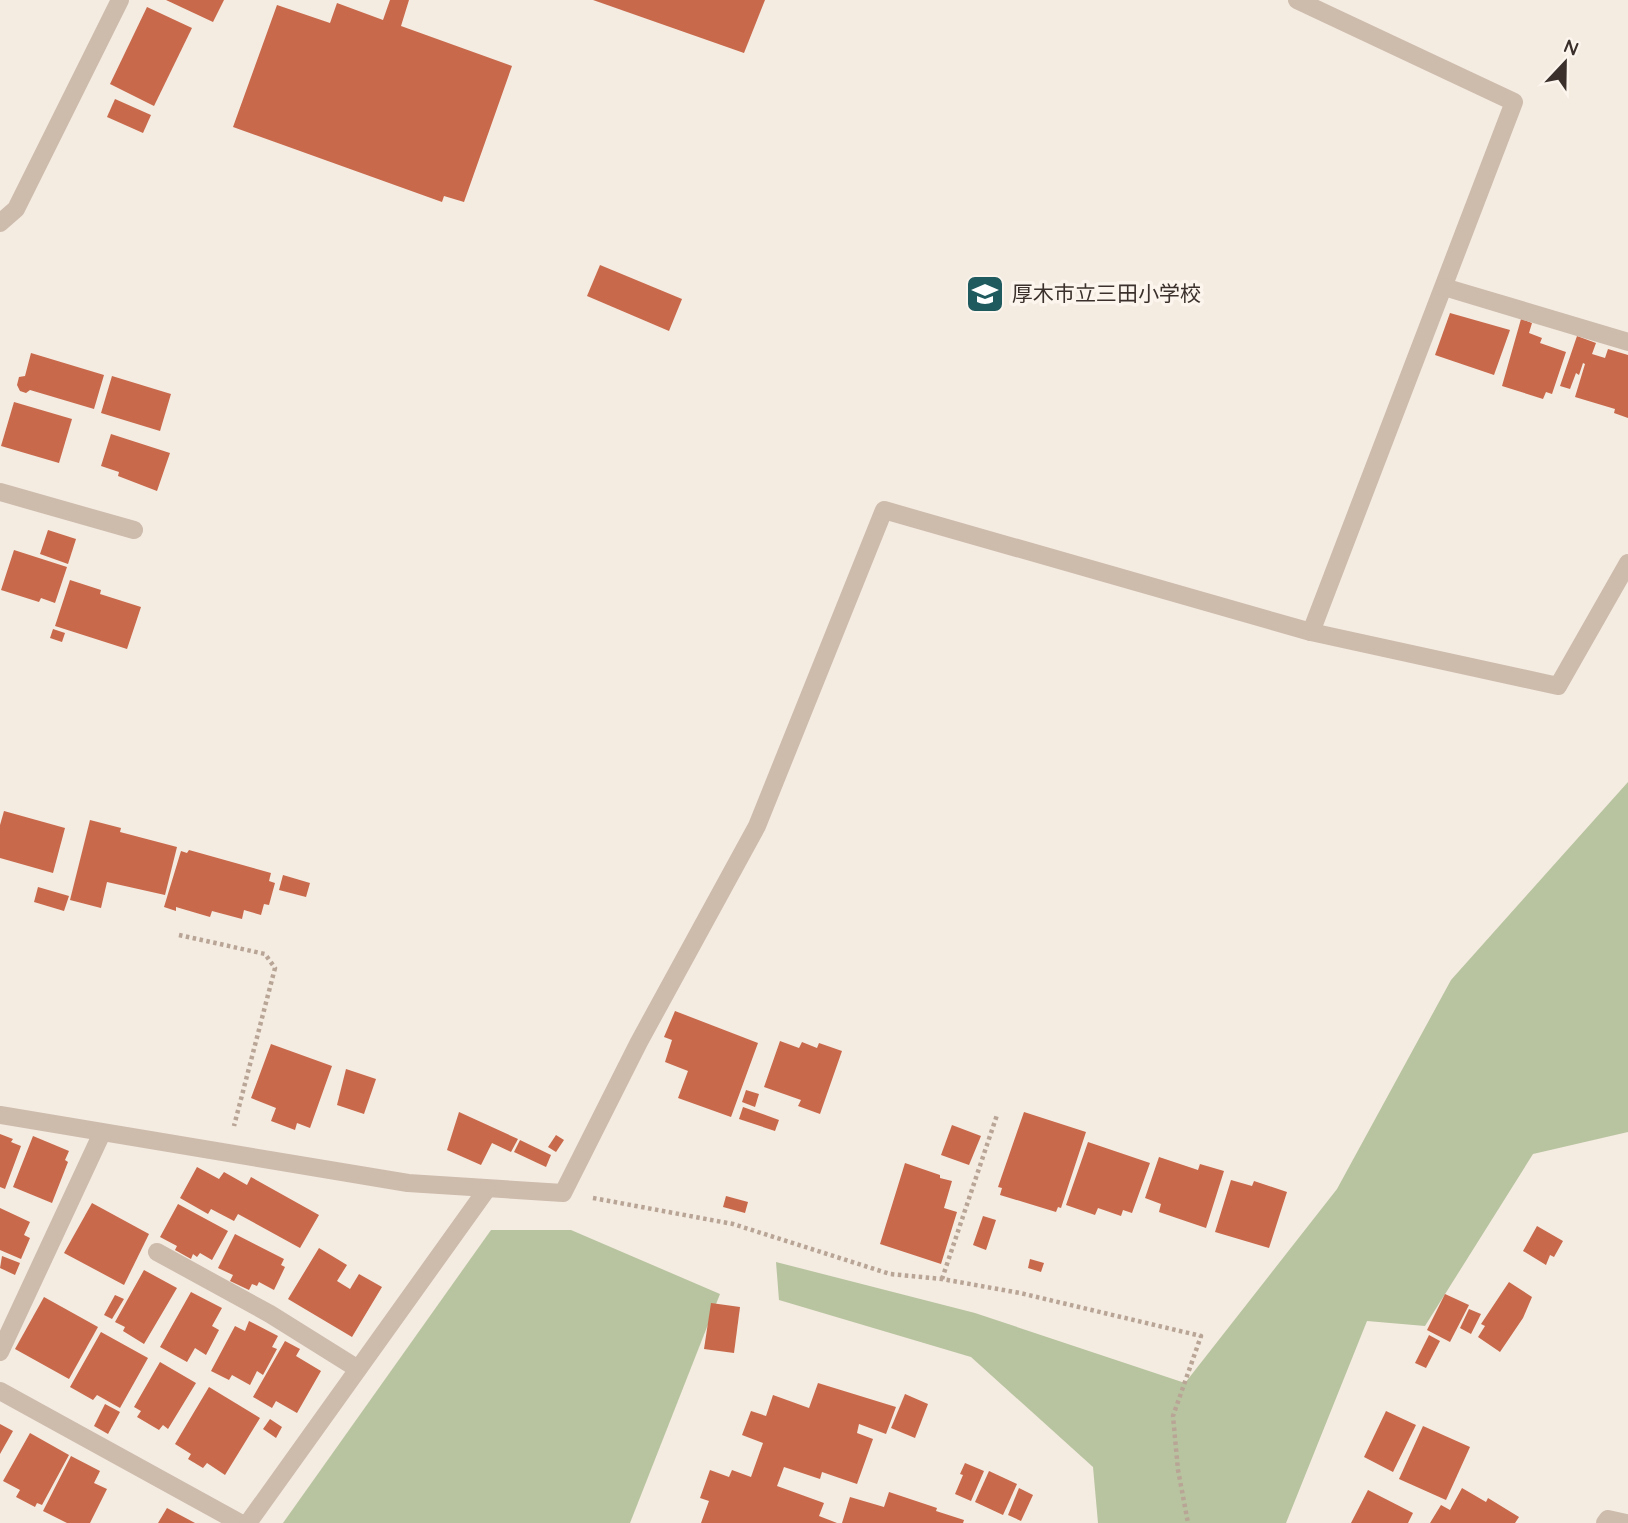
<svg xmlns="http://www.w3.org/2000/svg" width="1628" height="1523" font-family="Quicksand,'Noto Sans JP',sans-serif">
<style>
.green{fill:#b8c4a0}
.building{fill:#c8694b}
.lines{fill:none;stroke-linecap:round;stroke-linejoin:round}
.path{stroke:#b9a596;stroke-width:4.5;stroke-dasharray:3.5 3.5;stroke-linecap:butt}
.minor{stroke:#cdbbac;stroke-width:18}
.labels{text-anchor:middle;stroke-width:7;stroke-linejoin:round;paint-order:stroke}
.poi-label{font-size:21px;fill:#3b302b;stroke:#fbf5ee;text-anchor:start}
</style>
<rect width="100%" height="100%" fill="#f4ebe1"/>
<g class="green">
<polygon points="1628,782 1628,1132 1533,1154 1425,1326 1367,1321 1286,1523 1098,1523 1093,1467 971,1357 779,1300 776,1262 975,1313 1185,1383 1337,1189 1451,980"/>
<polygon points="491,1230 571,1230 720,1294 630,1523 283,1523"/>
</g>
<g class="building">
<polygon points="166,0 224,0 213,22"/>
<polygon points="390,0 409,0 401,26 512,66 464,202 444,196 442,202 233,127 277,5 330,23 337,3 383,20"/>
<polygon points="593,0 765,0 744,53"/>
<polygon points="147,7 192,28 154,106 110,84"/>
<polygon points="115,99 151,115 143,133 107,117"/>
<polygon points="600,265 682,299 669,331 587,296"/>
<polygon points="1450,313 1510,330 1494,375 1435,355"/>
<polygon points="1521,319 1532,323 1529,333 1542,338 1540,343 1566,352 1552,394 1546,392 1543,399 1502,386"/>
<polygon points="1577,336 1596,343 1592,354 1605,358 1608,349 1628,355 1628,418 1614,413 1615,409 1575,397 1585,364 1583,363 1579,375 1576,373 1570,389 1560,386"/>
<polygon points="31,353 104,375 94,409 30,390 26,393 20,391 17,385 19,377 25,376"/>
<polygon points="112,376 171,394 160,431 101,413"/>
<polygon points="14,402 72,419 59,463 1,446"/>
<polygon points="111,434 170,453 157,491 118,476 119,472 101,466"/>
<polygon points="48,530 76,539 68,564 40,554"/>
<polygon points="14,550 67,567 55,603 41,598 39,602 1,590"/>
<polygon points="70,580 101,590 100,594 141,607 127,649 55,626"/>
<polygon points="53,629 65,633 62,642 50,638"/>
<polygon points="4,811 65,828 53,873 0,858 0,825"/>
<polygon points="90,820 121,828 120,832 177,847 165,895 107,882 101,908 70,900"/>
<polygon points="189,850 271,873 269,881 275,883 269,905 264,904 261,915 244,910 242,919 212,911 210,917 176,907 176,911 164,907 181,851 187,853"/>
<polygon points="283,875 310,883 306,897 279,890"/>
<polygon points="38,887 69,896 64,911 34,902"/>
<polygon points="675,1011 758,1043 731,1117 678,1098 688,1071 665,1062 672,1040 664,1037"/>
<polygon points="780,1041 799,1048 802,1042 817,1048 819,1043 842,1051 820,1114 798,1106 801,1100 764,1087"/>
<polygon points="271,1044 332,1066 310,1128 297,1123 295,1130 271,1121 276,1108 251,1098"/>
<polygon points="346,1069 376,1079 364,1114 337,1105"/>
<polygon points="746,1090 759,1094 755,1107 742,1102"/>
<polygon points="743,1107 779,1120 775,1131 739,1119"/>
<polygon points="459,1112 518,1139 511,1152 492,1143 481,1165 447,1150"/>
<polygon points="1024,1112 1086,1132 1061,1208 1058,1207 1056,1212 1000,1195 1002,1188 998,1187"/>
<polygon points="952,1125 981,1136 969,1165 941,1155"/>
<polygon points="0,1134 13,1139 11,1142 21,1146 5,1189 0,1187"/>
<polygon points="556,1135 564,1140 556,1152 548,1147"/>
<polygon points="33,1136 69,1151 65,1160 68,1162 52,1203 13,1187"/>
<polygon points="520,1140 551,1155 546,1167 514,1152"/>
<polygon points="1088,1142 1150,1163 1132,1213 1123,1210 1121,1216 1098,1208 1095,1215 1066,1205"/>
<polygon points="1159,1157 1198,1170 1200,1164 1224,1171 1206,1228 1159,1212 1161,1204 1145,1198"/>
<polygon points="905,1163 940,1175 940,1178 952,1181 944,1208 957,1212 941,1264 880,1244"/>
<polygon points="197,1167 219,1179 224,1172 247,1185 251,1177 319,1215 300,1248 238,1214 234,1221 211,1209 208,1214 180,1198"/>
<polygon points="1231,1180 1252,1186 1254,1181 1287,1192 1269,1248 1215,1232"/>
<polygon points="726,1196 748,1202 745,1213 723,1207"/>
<polygon points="92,1203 149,1234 124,1285 64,1253"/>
<polygon points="178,1204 228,1231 212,1260 200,1253 197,1257 193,1254 191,1259 175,1250 177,1246 160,1237"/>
<polygon points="0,1208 30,1222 24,1235 30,1238 21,1259 0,1250"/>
<polygon points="983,1216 996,1220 986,1250 973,1245"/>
<polygon points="1537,1226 1563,1241 1554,1257 1550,1255 1546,1265 1523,1251"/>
<polygon points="235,1234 284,1259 281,1265 285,1267 274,1290 259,1282 257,1286 252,1284 249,1290 230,1281 233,1275 218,1268"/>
<polygon points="319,1248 347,1265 337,1281 350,1289 359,1274 382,1287 352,1337 288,1299"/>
<polygon points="2,1256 20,1263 15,1275 0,1268"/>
<polygon points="1030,1259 1044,1263 1041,1272 1028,1268"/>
<polygon points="144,1270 177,1288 144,1344 123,1331 125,1327 115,1322"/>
<polygon points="1509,1282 1532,1297 1523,1318 1500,1352 1478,1337 1485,1326 1481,1324"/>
<polygon points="191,1292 222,1308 212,1326 219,1330 206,1355 195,1348 187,1362 160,1347"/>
<polygon points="1445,1294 1469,1305 1450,1342 1427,1330"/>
<polygon points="115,1295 124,1299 112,1319 104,1315"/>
<polygon points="44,1297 98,1327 69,1379 15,1349"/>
<polygon points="711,1303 740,1307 734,1353 704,1349"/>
<polygon points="1469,1309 1481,1314 1471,1334 1460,1328"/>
<polygon points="249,1321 278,1336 272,1347 277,1349 263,1375 257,1371 250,1385 232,1375 229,1380 211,1371 235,1326 245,1331"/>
<polygon points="101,1332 148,1358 120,1408 97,1395 93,1400 70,1387"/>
<polygon points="1429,1335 1440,1341 1426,1368 1415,1363"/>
<polygon points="285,1341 300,1349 296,1356 321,1371 297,1413 276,1401 272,1408 253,1397"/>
<polygon points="160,1362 196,1383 168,1429 163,1425 159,1430 137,1417 141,1411 134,1407"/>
<polygon points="818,1383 896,1407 886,1434 859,1424 857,1433 873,1439 857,1484 822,1472 820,1479 784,1467 777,1486 824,1503 819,1516 837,1523 701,1523 709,1501 700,1498 710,1470 729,1477 732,1470 751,1477 763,1443 742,1435 751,1411 766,1416 773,1395 809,1408"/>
<polygon points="209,1387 260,1418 225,1475 207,1463 203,1468 188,1459 191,1454 175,1444"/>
<polygon points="905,1394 928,1404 915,1438 891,1428"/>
<polygon points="105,1404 120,1412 108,1434 94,1426"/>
<polygon points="1386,1411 1416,1425 1393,1472 1364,1457"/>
<polygon points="270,1419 282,1427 276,1438 263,1429"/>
<polygon points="0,1424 13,1431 0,1454"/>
<polygon points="1423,1426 1470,1447 1446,1500 1399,1479"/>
<polygon points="30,1433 69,1455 42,1505 37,1503 35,1507 16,1497 20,1490 3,1481"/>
<polygon points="71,1456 100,1471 94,1483 107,1489 90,1523 67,1523 43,1511"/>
<polygon points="965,1463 984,1471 971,1501 955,1494 963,1475 960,1474"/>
<polygon points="989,1471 1017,1484 1003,1515 975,1502"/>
<polygon points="1019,1488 1033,1495 1021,1521 1008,1515"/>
<polygon points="1462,1488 1486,1502 1488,1498 1519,1517 1515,1523 1430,1523 1441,1505 1450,1510"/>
<polygon points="1368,1490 1413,1513 1408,1523 1351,1523"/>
<polygon points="889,1492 937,1508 936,1511 964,1520 963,1523 842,1523 850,1497 884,1507"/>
<polygon points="167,1508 195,1523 158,1523"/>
</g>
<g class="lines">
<g class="path">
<polyline points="179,935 265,954 275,968 234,1126"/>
<polyline points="593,1198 733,1224 890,1274 942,1279 1020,1293 1201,1336 1173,1416 1178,1470 1188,1523"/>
<polyline points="942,1279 997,1115"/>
</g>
<g class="minor">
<polyline points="1297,0 1514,102 1311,632"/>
<polyline points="0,223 16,209 120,0"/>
<polyline points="1444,287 1628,342"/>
<polyline points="0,492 134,530"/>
<polyline points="0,1115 408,1183 563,1193 639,1042 757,826 884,510 1311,632 1558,686 1628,563"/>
<polyline points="157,1252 270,1314 358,1369"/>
<polyline points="0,1352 102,1133"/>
<polyline points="0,1391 240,1523"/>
<polyline points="248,1523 487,1189"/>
<polyline points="1605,1523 1608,1519 1626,1523"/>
</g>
</g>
<defs>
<symbol id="school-square" viewBox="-11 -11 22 22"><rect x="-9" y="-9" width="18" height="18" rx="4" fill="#1f5a5e" stroke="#fbf5ee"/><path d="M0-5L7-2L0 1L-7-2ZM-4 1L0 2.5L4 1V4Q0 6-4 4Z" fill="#fff"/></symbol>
</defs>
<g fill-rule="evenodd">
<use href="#school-square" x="963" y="272" width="44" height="44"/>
</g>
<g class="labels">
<g class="poi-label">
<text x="1012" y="301">厚木市立三田小学校</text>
</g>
</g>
<g transform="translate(1565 63) rotate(22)" stroke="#fbf5ee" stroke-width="5" paint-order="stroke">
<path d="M0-5L12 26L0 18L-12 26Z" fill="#3b302b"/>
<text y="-10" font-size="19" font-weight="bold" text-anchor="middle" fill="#3b302b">N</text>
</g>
</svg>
